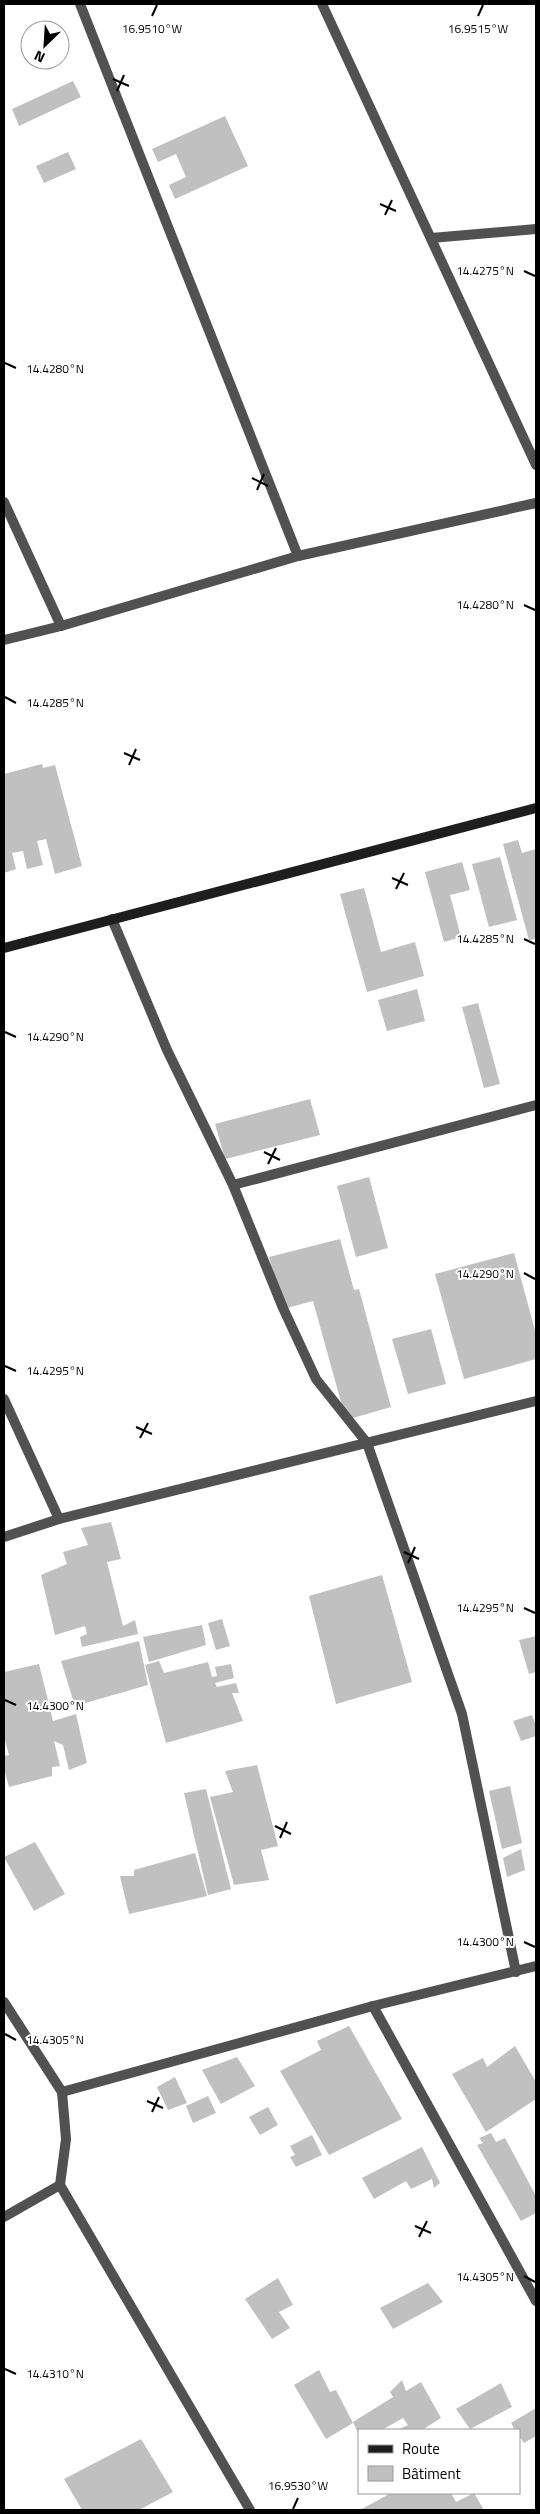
<svg xmlns="http://www.w3.org/2000/svg" width="540" height="2514" font-family="'Titillium Web',sans-serif">
<style>
.building{fill:#c0c0c0}
.lines{fill:none;stroke-linecap:round;stroke-linejoin:round}
.minor{stroke:#515151;stroke-width:10}
.secondary{stroke:#1e1e1e;stroke-width:10}
.ticks{fill:none;stroke:#000;stroke-width:2}
.ticks-label{font-size:12px;text-anchor:middle;fill:#000;stroke:#fff;stroke-width:4;stroke-linejoin:round;paint-order:stroke}
</style>
<rect width="100%" height="100%" fill="#fff"/>
<g class="building">
<polygon points="73,81 81,97 19,126 12,109"/>
<polygon points="225,116 248,166 175,199 169,185 186,177 176,154 158,162 152,149"/>
<polygon points="68,152 76,169 44,183 36,166"/>
<polygon points="42,764 43,768 55,765 82,866 55,874 46,839 37,841 43,865 27,869 23,851 12,853 16,869 4,873 4,774"/>
<polygon points="518,840 522,853 536,849 536,939 529,940 503,844"/>
<polygon points="500,857 517,920 489,927 472,864"/>
<polygon points="462,862 470,890 450,895 461,937 444,942 425,872"/>
<polygon points="364,888 381,952 415,942 424,976 367,992 340,894"/>
<polygon points="417,989 425,1021 387,1031 378,1000"/>
<polygon points="478,1003 500,1084 484,1088 462,1007"/>
<polygon points="310,1099 320,1135 225,1159 215,1124"/>
<polygon points="369,1177 388,1248 356,1257 337,1186"/>
<polygon points="340,1239 354,1290 359,1289 391,1407 346,1420 313,1301 283,1309 269,1257"/>
<polygon points="514,1253 536,1334 536,1359 464,1379 435,1274"/>
<polygon points="431,1329 446,1384 408,1394 392,1339"/>
<polygon points="111,1522 121,1559 107,1562 123,1626 135,1620 138,1634 82,1647 80,1637 87,1634 85,1626 55,1635 41,1575 67,1564 63,1552 88,1545 81,1528"/>
<polygon points="382,1575 412,1682 336,1704 309,1596"/>
<polygon points="222,1619 230,1646 216,1650 208,1623"/>
<polygon points="202,1625 206,1645 149,1662 143,1637"/>
<polygon points="536,1636 536,1672 529,1674 519,1640"/>
<polygon points="139,1641 148,1685 75,1706 61,1661"/>
<polygon points="159,1661 164,1673 208,1662 212,1677 217,1676 215,1667 231,1664 234,1678 215,1683 217,1687 236,1683 239,1693 232,1693 243,1721 166,1743 145,1665"/>
<polygon points="39,1664 53,1721 76,1714 87,1763 69,1770 63,1745 54,1741 60,1766 52,1767 52,1776 9,1787 4,1769 4,1756 9,1755 4,1737 4,1672"/>
<polygon points="532,1715 536,1725 536,1736 521,1741 513,1721"/>
<polygon points="257,1765 278,1846 261,1850 269,1880 234,1885 210,1797 233,1792 225,1771"/>
<polygon points="510,1786 522,1843 502,1849 489,1791"/>
<polygon points="206,1789 231,1889 208,1895 184,1793"/>
<polygon points="35,1842 65,1894 34,1911 4,1857"/>
<polygon points="521,1849 525,1870 507,1877 503,1858"/>
<polygon points="195,1853 207,1896 129,1914 120,1876 134,1876 134,1870"/>
<polygon points="349,2026 402,2119 329,2155 280,2071 321,2050 317,2041"/>
<polygon points="515,2046 536,2082 536,2099 486,2132 452,2074 483,2058 487,2067"/>
<polygon points="237,2057 255,2086 221,2104 202,2070"/>
<polygon points="175,2077 187,2103 168,2110 157,2087"/>
<polygon points="208,2096 216,2113 193,2123 186,2106"/>
<polygon points="268,2107 278,2125 260,2135 249,2117"/>
<polygon points="491,2133 496,2142 505,2138 536,2196 536,2213 521,2221 477,2145 483,2143 479,2138"/>
<polygon points="312,2135 322,2155 296,2167 290,2157 295,2155 290,2146"/>
<polygon points="422,2147 440,2183 434,2188 432,2179 411,2189 406,2181 374,2199 362,2178"/>
<polygon points="278,2278 293,2305 279,2312 290,2328 272,2339 245,2299"/>
<polygon points="428,2283 443,2302 393,2329 380,2308"/>
<polygon points="319,2370 330,2392 336,2390 353,2423 326,2439 294,2385"/>
<polygon points="402,2380 406,2391 421,2382 441,2418 422,2430 397,2430 408,2425 403,2418 382,2430 359,2430 359,2435 353,2422 393,2397 390,2392"/>
<polygon points="501,2383 512,2407 470,2429 456,2409"/>
<polygon points="536,2408 536,2436 524,2443 519,2436 519,2430 515,2430 511,2423"/>
<polygon points="141,2439 173,2492 139,2510 82,2510 64,2479"/>
<polygon points="391,2493 451,2493 456,2502 474,2493 484,2510 360,2510"/>
</g>
<g class="lines">
<g class="minor">
<polyline points="80,4 298,556"/>
<polyline points="322,4 536,465"/>
<polyline points="431,238 536,229"/>
<polyline points="4,502 61,626"/>
<polyline points="4,640 61,626 298,556 536,503"/>
<polyline points="112,919 167,1050 233,1185 283,1308 316,1379 367,1443 462,1714 516,1972"/>
<polyline points="233,1185 536,1105"/>
<polyline points="4,1399 59,1519"/>
<polyline points="4,1537 59,1519 536,1401"/>
<polyline points="4,2002 62,2092 66,2139 60,2185 250,2510"/>
<polyline points="373,2006 536,2301"/>
<polyline points="62,2092 373,2006 536,1966"/>
<polyline points="4,2217 60,2185"/>
</g>
<polyline class="secondary" points="4,948 536,808"/>
</g>
<path class="ticks" d="M 152,16 L 157,5M 478,16 L 483,5M 113,79 L 129,86M 117,91 L 124,75M 380,204 L 396,211M 385,215 L 392,200M 524,271 L 535,276M 5,363 L 16,368M 252,478 L 268,486M 257,490 L 264,474M 524,605 L 535,610M 5,697 L 16,703M 124,753 L 140,760M 129,765 L 136,749M 392,878 L 408,885M 396,889 L 404,873M 524,939 L 535,944M 5,1032 L 16,1037M 264,1152 L 280,1160M 268,1164 L 276,1148M 524,1273 L 535,1279M 5,1366 L 16,1371M 136,1427 L 152,1434M 140,1438 L 148,1423M 404,1552 L 419,1559M 408,1563 L 415,1547M 524,1608 L 535,1613M 5,1700 L 16,1705M 275,1826 L 291,1834M 280,1838 L 287,1822M 524,1942 L 535,1947M 5,2034 L 16,2040M 147,2101 L 163,2108M 152,2112 L 159,2097M 415,2226 L 431,2233M 419,2237 L 427,2221M 524,2276 L 535,2282M 5,2369 L 16,2374M 293,2509 L 298,2498"/>
<g class="ticks-label">
<text x="152" y="33">16.9510°W</text>
<text x="478" y="33">16.9515°W</text>
<text x="485" y="275">14.4275°N</text>
<text x="55" y="373">14.4280°N</text>
<text x="485" y="609">14.4280°N</text>
<text x="55" y="707">14.4285°N</text>
<text x="485" y="943">14.4285°N</text>
<text x="55" y="1041">14.4290°N</text>
<text x="485" y="1278">14.4290°N</text>
<text x="55" y="1375">14.4295°N</text>
<text x="485" y="1612">14.4295°N</text>
<text x="55" y="1710">14.4300°N</text>
<text x="485" y="1946">14.4300°N</text>
<text x="55" y="2044">14.4305°N</text>
<text x="485" y="2281">14.4305°N</text>
<text x="55" y="2378">14.4310°N</text>
<text x="298" y="2490">16.9530°W</text>
</g>
<rect width="540" height="2514" fill="none" stroke="#000000" stroke-width="10"/>
<rect x="358" y="2429" width="162" height="65" fill="#ffffff" stroke="#999999"/>
<rect x="368" y="2445" width="25" height="8" fill="#1e1e1e" stroke="#999999"/>
<text x="402" y="2454" font-size="15" fill="#000000">Route</text>
<rect x="368" y="2466" width="25" height="15" fill="#c0c0c0" stroke="#999999"/>
<text x="402" y="2479" font-size="15" fill="#000000">Bâtiment</text>
<g transform="translate(45 45) rotate(205)"><circle r="24" fill="#ffffff" stroke="#999999"/>
<path d="M0-4L9 19L0 12L-9 19Z" fill="#000000"/>
<text y="-8" font-size="14" font-weight="bold" text-anchor="middle" fill="#000000">N</text>
</g>
</svg>
